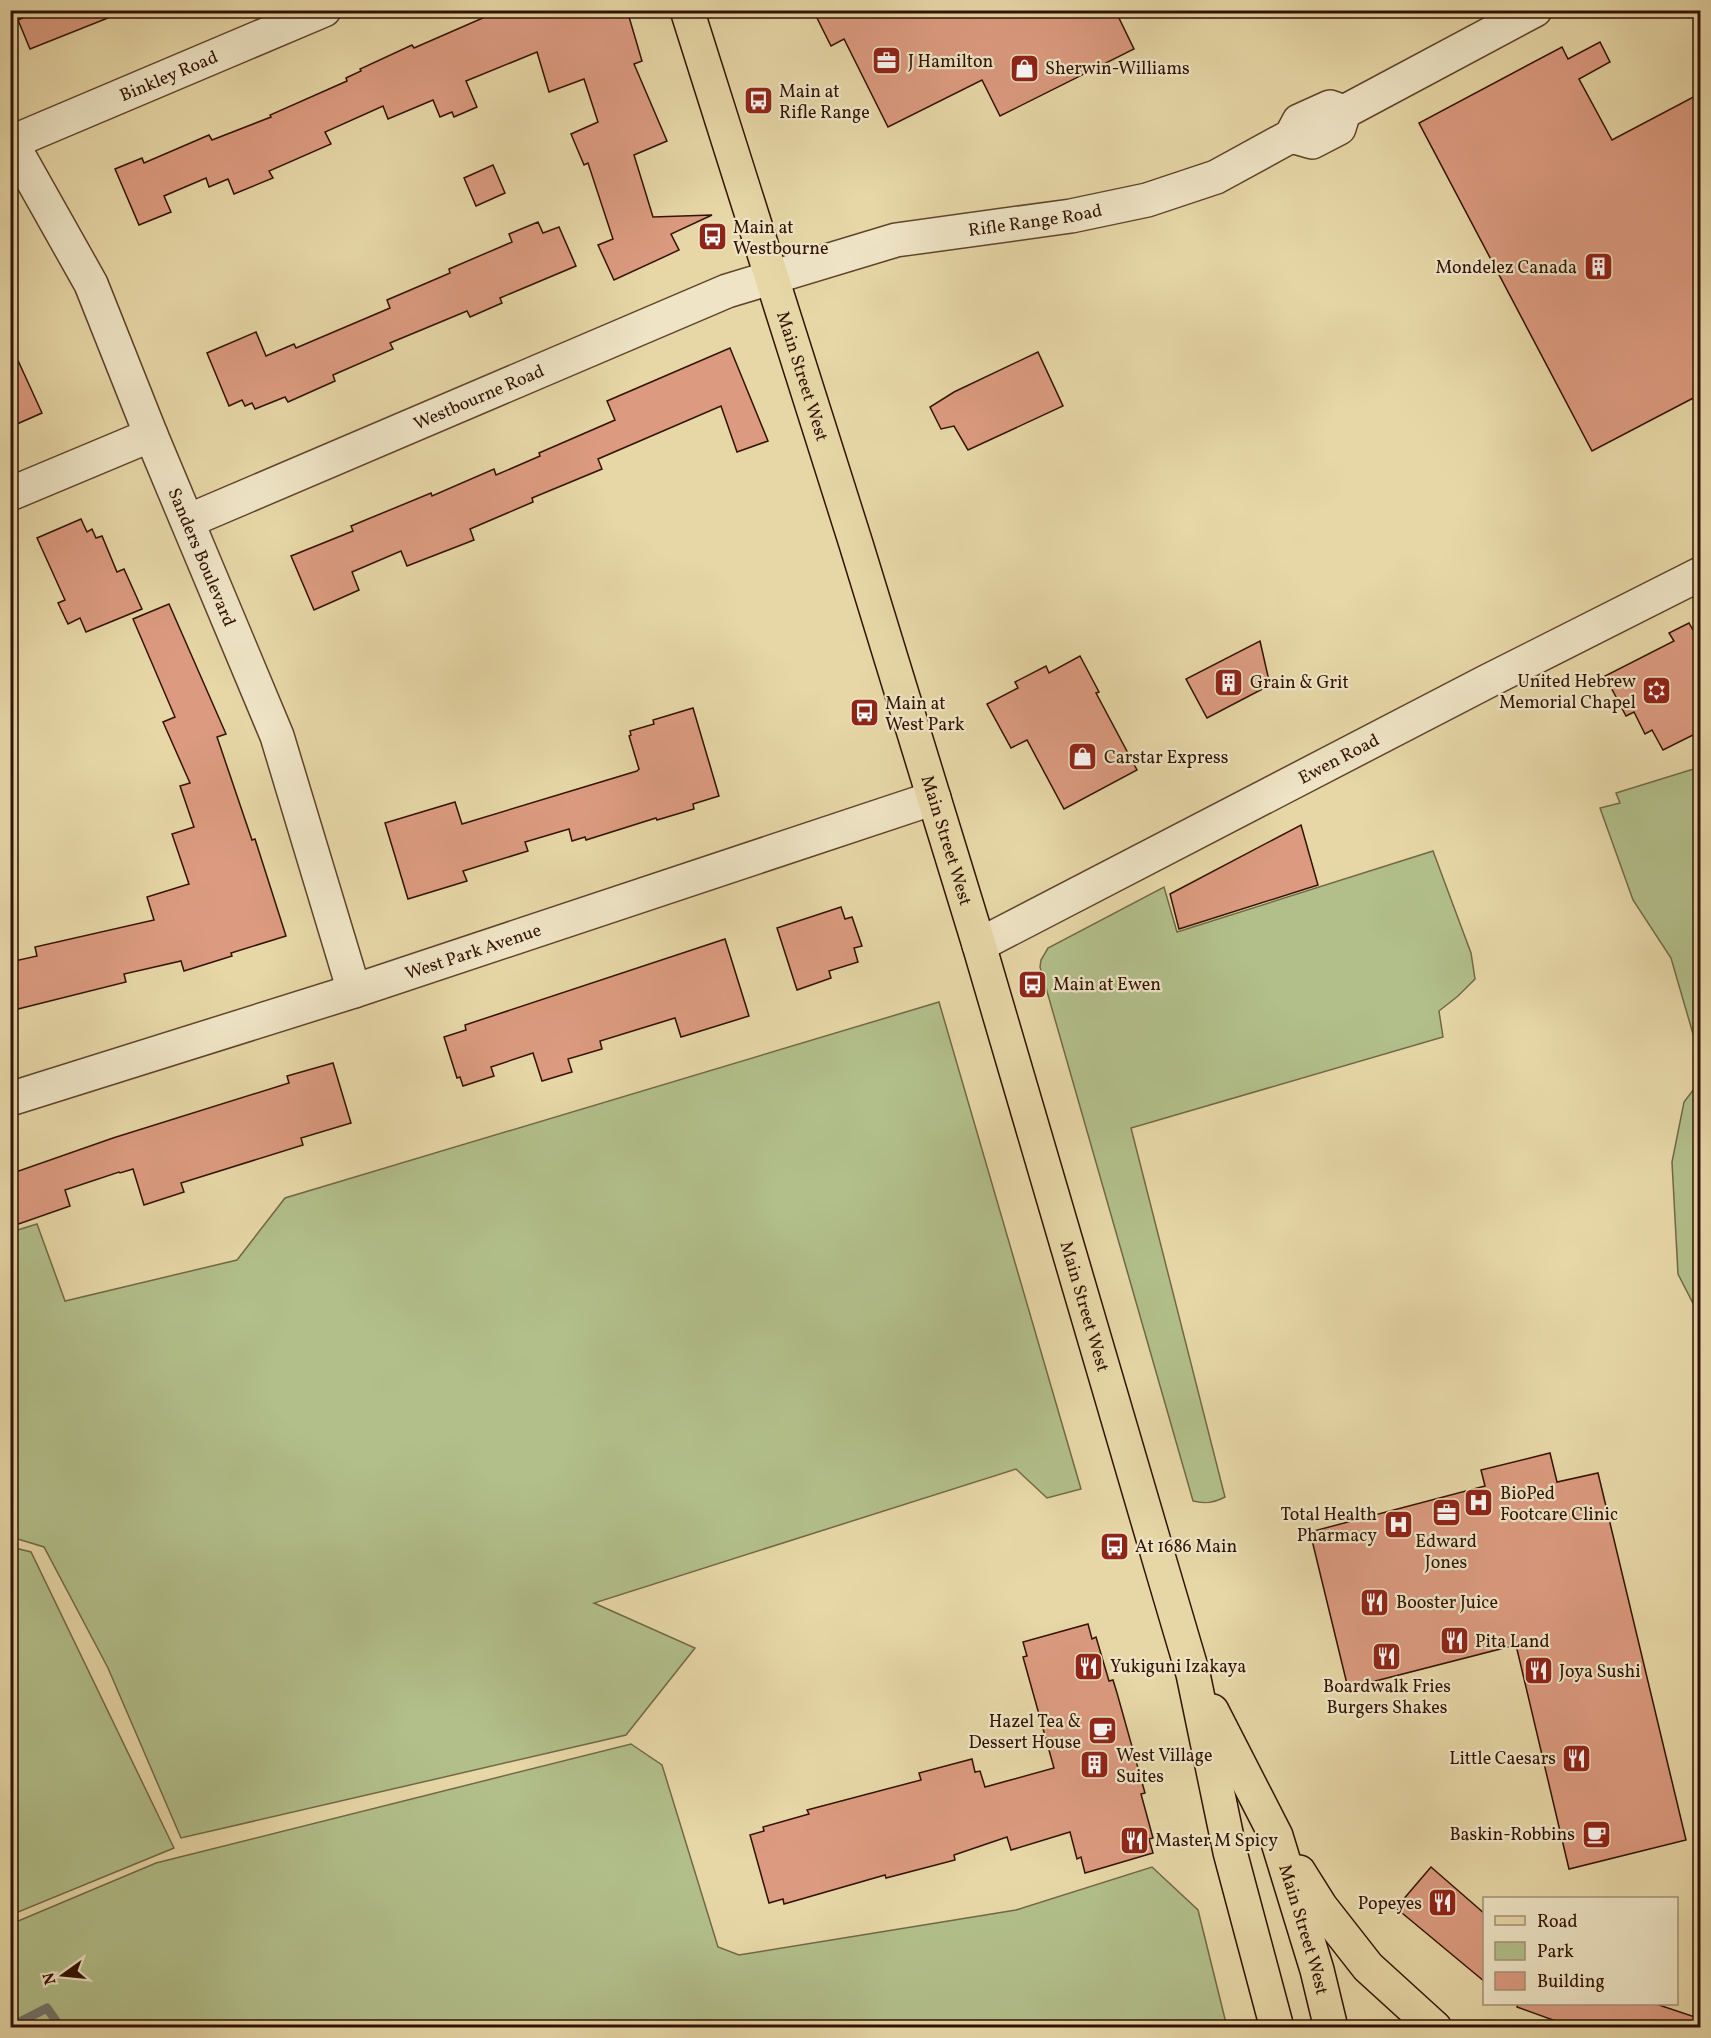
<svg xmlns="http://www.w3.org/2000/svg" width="1711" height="2038" font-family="Vollkorn,serif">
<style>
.green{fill:#b2bf8a;stroke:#726846;stroke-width:1.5}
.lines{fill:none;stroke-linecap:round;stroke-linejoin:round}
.stream{stroke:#70756c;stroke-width:9}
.building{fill:#dc9b80;stroke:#321202;stroke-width:1.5}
.minor-casing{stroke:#5f432b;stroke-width:36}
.major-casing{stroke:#321202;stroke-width:36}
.minor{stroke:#efe5c6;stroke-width:33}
.major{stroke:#e7d7a7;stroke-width:33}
.labels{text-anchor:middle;stroke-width:4.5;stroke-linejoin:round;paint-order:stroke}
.poi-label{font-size:18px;fill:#321202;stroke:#efe5c6;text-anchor:start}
.street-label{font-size:18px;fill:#321202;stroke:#efe5c6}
</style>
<rect width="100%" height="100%" fill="#e7d7a7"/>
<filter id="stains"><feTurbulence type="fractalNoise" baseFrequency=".00333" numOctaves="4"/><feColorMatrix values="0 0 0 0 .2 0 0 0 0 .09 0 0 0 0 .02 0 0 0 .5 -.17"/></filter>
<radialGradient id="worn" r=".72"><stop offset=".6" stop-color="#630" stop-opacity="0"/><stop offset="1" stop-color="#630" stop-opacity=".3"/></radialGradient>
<g class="green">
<polygon points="1700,767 1700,1058 1671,958 1633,900 1600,808 1620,803 1616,793"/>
<path d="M 1433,851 L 1471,953 L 1475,979 L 1458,996 L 1439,1011 L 1443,1037 L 1131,1128 L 1225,1497 C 1214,1503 1205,1504 1193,1501 L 1040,967 L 1041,960 L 1048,948 L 1164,887 L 1177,932 Z"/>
<polygon points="939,1002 1081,1489 1047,1498 1016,1469 594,1603 695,1648 626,1735 181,1838 108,1668 44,1547 11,1537 11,1232 37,1224 65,1301 237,1260 285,1198"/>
<polygon points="1700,1081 1700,1317 1678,1274 1672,1162 1684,1102"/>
<polygon points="11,1547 31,1552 174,1848 11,1915"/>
<polygon points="631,1744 662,1765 718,1947 739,1955 1016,1910 1152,1867 1198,1910 1227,2027 11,2027 11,1924 156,1863"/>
</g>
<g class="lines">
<polyline class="stream" points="10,2027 47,2008 61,2028"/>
</g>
<g class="building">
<polygon points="41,10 123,10 123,12 30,49 18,20"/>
<polygon points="501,10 627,10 642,61 634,64 667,141 634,155 653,217 712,215 671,234 679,250 614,280 598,245 613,239 588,163 584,165 571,134 598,122 584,79 549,92 537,52 466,81 477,107 454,117 452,112 440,117 433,100 388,119 383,106 325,132 331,144 269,171 273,178 234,194 228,179 209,187 206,178 164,196 171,212 139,225 115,169 142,158 144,163 209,135 212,140 271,117 270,115 347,81 346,78 361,71 360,69 412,45 414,48"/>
<polygon points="813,10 1115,10 1134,49 1000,116 982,80 888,127 844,39 831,46"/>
<polygon points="1600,42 1610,62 1579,79 1612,140 1701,93 1701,394 1592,451 1419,123 1562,47 1568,59"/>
<polygon points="493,165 505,193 476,206 464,178"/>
<polygon points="538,222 543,233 559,227 576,266 500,298 502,303 470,317 467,311 390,343 393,349 333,375 335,381 288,402 285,397 255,409 252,403 245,406 242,400 229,406 207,353 256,332 266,356 294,344 296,348 390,308 387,300 450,273 449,269 512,242 509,234"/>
<polygon points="10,343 42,413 10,427"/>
<polygon points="730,348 768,441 737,452 721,406 598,459 602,469 532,498 533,502 470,529 474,540 407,566 401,551 352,572 359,590 314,610 291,556 353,531 351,526 431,493 432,496 494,469 496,475 540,456 539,453 615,420 607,401"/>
<polygon points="1038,352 1063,406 968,450 954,426 941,429 930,407 954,392"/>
<polygon points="81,519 87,532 92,529 96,538 102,536 117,572 124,569 142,609 86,632 80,618 68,624 58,603 65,600 37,538"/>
<polygon points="169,604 226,734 217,737 252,840 255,839 286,936 231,953 232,956 184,971 181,961 124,974 126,982 10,1011 10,962 37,956 35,947 154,920 147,897 189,884 172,834 194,827 180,786 190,783 163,722 175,717 133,619"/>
<polygon points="1689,623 1693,630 1701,626 1701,731 1663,750 1652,730 1645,734 1634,712 1626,716 1605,676 1674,641 1669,633"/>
<polygon points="1260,641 1270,685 1207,718 1186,679"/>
<polygon points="1080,656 1099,692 1096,693 1137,770 1064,809 1027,740 1011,748 987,704 1018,688 1015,682 1046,666 1049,673"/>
<polygon points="693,708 719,796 693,804 694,809 657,820 656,818 586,840 585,837 572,841 569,829 525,842 528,851 463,871 467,881 408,899 385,823 455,802 462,824 637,771 639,769 629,736 631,735 630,731 654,724 653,720"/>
<polygon points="1301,825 1318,885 1179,929 1170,894"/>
<polygon points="841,907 845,919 852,917 862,946 854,948 858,962 829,971 831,978 797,990 777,928"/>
<polygon points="725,939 749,1016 681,1037 675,1018 600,1041 602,1049 568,1059 572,1072 542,1081 533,1053 491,1067 494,1076 463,1086 460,1077 457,1078 444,1037 466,1030 465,1025"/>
<polygon points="333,1063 351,1123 301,1138 303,1145 181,1183 184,1192 144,1205 133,1169 120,1173 119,1172 65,1190 70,1206 10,1227 10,1174 113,1138 289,1083 287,1076"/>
<polygon points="1550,1453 1557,1482 1598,1473 1686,1840 1569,1869 1516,1645 1348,1688 1310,1532 1485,1486 1481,1470"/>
<polygon points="1088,1624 1092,1639 1096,1637 1109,1681 1113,1680 1117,1693 1145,1793 1141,1794 1153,1838 1149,1839 1153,1853 1085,1873 1081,1857 1077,1859 1070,1832 1011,1850 1007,1837 954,1855 955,1860 886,1878 885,1875 784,1904 783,1899 769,1903 750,1835 764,1831 763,1827 809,1814 807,1810 921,1780 919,1773 972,1759 975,1772 980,1771 985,1787 1054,1768 1023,1657 1027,1656 1023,1642"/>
<polygon points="1431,1867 1485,1914 1485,1982 1396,1908"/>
<polygon points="1518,2004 1656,2004 1701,2019 1701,2028 1575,2028 1517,2007"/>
</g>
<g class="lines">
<defs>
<g id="minor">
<polyline points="1291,136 1312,142 1339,128 1344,112"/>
<path id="s1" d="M 10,140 L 91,284 L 151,435 L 277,736 L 354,991"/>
<path id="s2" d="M 12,142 L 324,10"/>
<polyline points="10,494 151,435"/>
<path id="s3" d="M 188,521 L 727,291 L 896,240 L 1071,216 L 1147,200 L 1216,177 L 1291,136 L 1299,121 L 1330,107 L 1344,112 L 1535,10"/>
<path id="s4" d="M 979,945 L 1486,682 L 1700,574"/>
<path id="s5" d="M 10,1099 L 354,991 L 934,798"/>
</g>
<g id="major">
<path id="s6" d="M 687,10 L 856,544 L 979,945 L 1162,1569 L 1193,1674 L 1230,1852 L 1277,2028"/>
<path id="s7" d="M 1212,1711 L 1276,1836 L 1317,1970 L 1331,2028"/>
<polyline points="1299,1872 1321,1907 1368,1967 1435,2028"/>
</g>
</defs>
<use href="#minor" class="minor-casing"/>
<use href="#major" class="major-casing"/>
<use href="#minor" class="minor"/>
<use href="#major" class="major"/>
</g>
<defs>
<symbol id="office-square" viewBox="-11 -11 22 22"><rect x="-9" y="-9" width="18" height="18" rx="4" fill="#8f2418" stroke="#efe5c6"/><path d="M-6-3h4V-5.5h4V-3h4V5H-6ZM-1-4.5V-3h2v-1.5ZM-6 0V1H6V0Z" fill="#fff"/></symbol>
<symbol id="shop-square" viewBox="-11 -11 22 22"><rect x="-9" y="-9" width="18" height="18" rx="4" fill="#8f2418" stroke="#efe5c6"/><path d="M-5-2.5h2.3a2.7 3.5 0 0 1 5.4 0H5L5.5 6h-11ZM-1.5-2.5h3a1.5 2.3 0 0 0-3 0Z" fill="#fff"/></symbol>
<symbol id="bus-square" viewBox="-11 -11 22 22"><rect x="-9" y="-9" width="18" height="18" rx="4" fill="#8f2418" stroke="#efe5c6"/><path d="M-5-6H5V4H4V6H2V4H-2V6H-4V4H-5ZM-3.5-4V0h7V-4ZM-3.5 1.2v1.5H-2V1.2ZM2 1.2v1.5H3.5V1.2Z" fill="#fff"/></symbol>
<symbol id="building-square" viewBox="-11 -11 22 22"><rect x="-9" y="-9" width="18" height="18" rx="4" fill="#8f2418" stroke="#efe5c6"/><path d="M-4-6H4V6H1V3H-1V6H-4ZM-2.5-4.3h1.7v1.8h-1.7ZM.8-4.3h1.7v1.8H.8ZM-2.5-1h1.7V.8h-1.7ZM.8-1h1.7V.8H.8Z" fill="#fff"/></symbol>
<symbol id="synagogue-square" viewBox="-11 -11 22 22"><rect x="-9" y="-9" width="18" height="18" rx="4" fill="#8f2418" stroke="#efe5c6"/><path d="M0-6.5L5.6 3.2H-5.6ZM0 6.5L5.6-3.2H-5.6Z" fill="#fff"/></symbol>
<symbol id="hospital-square" viewBox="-11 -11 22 22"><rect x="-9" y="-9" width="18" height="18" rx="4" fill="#8f2418" stroke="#efe5c6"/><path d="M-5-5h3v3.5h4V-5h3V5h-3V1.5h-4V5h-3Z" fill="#fff"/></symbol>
<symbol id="restaurant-square" viewBox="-11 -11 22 22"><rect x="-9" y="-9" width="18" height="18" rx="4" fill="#8f2418" stroke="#efe5c6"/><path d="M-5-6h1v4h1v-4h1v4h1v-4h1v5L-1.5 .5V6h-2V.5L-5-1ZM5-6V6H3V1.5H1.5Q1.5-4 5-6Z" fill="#fff"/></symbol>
<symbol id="cafe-square" viewBox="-11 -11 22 22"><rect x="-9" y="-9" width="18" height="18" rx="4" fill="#8f2418" stroke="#efe5c6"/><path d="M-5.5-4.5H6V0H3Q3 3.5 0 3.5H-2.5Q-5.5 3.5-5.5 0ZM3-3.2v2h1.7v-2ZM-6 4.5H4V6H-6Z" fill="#fff"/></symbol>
</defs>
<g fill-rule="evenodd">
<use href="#office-square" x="870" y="44" width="33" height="33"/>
<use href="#shop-square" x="1008" y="52" width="33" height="33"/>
<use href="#bus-square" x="742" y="84" width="33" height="33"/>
<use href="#bus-square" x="696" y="220" width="33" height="33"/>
<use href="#building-square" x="1582" y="250" width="33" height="33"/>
<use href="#building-square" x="1212" y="666" width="33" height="33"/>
<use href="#synagogue-square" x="1640" y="674" width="33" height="33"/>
<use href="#bus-square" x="848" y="696" width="33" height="33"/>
<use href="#shop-square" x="1066" y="740" width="33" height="33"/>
<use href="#bus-square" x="1016" y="968" width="33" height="33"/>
<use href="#hospital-square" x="1462" y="1486" width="33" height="33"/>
<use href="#office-square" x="1430" y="1496" width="33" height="33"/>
<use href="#hospital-square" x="1382" y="1508" width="33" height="33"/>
<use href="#bus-square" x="1098" y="1530" width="33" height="33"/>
<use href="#restaurant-square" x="1358" y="1586" width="33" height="33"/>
<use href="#restaurant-square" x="1438" y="1624" width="33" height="33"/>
<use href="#restaurant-square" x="1370" y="1640" width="33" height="33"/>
<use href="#restaurant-square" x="1072" y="1650" width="33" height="33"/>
<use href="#restaurant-square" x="1522" y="1654" width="33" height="33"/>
<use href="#cafe-square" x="1086" y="1714" width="33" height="33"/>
<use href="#restaurant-square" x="1560" y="1742" width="33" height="33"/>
<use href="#building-square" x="1078" y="1748" width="33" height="33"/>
<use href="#cafe-square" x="1580" y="1818" width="33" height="33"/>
<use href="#restaurant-square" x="1118" y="1824" width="33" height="33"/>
<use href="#restaurant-square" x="1426" y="1886" width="33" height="33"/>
</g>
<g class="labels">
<g class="poi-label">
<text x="908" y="67">J Hamilton</text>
<text x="1045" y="74">Sherwin-Williams</text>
<text x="779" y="97">Main at<tspan x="779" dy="21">Rifle Range</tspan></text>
<text x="733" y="233">Main at<tspan x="733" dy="21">Westbourne</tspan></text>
<text x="1577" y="273" text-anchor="end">Mondelez Canada</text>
<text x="1636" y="687" text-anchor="end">United Hebrew<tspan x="1636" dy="21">Memorial Chapel</tspan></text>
<text x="1250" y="688">Grain &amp; Grit</text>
<text x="885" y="709">Main at<tspan x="885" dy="21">West Park</tspan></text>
<text x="1104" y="763">Carstar Express</text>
<text x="1053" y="990">Main at Ewen</text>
<text x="1500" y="1499">BioPed<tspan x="1500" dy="21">Footcare Clinic</tspan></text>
<text x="1377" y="1520" text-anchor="end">Total Health<tspan x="1377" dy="21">Pharmacy</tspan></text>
<text x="1446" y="1547" text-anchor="middle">Edward<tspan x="1446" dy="21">Jones</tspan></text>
<text x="1135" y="1552">At 1686 Main</text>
<text x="1396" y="1608">Booster Juice</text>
<text x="1475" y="1647">Pita Land</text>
<text x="1110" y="1672">Yukiguni Izakaya</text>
<text x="1559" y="1677">Joya Sushi</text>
<text x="1387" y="1692" text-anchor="middle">Boardwalk Fries<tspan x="1387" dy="21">Burgers Shakes</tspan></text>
<text x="1081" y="1727" text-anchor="end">Hazel Tea &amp;<tspan x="1081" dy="21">Dessert House</tspan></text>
<text x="1116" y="1761">West Village<tspan x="1116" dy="21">Suites</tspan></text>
<text x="1556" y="1764" text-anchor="end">Little Caesars</text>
<text x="1575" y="1840" text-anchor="end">Baskin-Robbins</text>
<text x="1155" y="1846">Master M Spicy</text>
<text x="1422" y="1909" text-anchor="end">Popeyes</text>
</g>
<g class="street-label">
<text dy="6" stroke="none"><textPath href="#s2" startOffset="170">Binkley Road</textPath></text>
<text dy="6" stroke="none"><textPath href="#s3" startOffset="903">Rifle Range Road</textPath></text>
<text dy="6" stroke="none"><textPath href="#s6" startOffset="384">Main Street West</textPath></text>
<text dy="6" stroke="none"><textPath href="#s3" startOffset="316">Westbourne Road</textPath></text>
<text dy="6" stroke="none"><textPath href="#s1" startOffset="460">Sanders Boulevard</textPath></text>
<text dy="6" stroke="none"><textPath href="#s4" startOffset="405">Ewen Road</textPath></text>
<text dy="6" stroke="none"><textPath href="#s6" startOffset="870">Main Street West</textPath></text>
<text dy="6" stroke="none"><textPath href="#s5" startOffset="486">West Park Avenue</textPath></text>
<text dy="6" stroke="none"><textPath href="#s6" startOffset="1356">Main Street West</textPath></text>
<text dy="6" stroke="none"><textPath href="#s7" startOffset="238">Main Street West</textPath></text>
</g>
</g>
<rect width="1711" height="2038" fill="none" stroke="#e7d7a7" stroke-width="36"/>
<rect x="12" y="12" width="1687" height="2014" fill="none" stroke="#321202" stroke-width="3"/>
<rect x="18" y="18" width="1675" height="2002" fill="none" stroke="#321202" stroke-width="1.5"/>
<rect x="1483" y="1897" width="195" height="108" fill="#efe5c6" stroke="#a39178" stroke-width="1.5"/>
<rect x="1495" y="1916" width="30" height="9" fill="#e7d7a7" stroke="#a39178" stroke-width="1.5"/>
<text x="1537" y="1927" font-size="18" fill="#321202">Road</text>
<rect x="1495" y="1942" width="30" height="18" fill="#b2bf8a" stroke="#a39178" stroke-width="1.5"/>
<text x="1537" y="1957" font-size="18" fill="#321202">Park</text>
<rect x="1495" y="1972" width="30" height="18" fill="#dc9b80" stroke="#a39178" stroke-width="1.5"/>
<text x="1537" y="1987" font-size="18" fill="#321202">Building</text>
<g transform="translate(63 1975) rotate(255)" stroke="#efe5c6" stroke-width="4.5" paint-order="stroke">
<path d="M0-4.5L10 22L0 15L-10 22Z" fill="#321202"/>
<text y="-9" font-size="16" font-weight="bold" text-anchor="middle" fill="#321202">N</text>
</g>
<rect width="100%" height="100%" filter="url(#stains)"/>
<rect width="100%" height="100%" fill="url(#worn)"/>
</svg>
